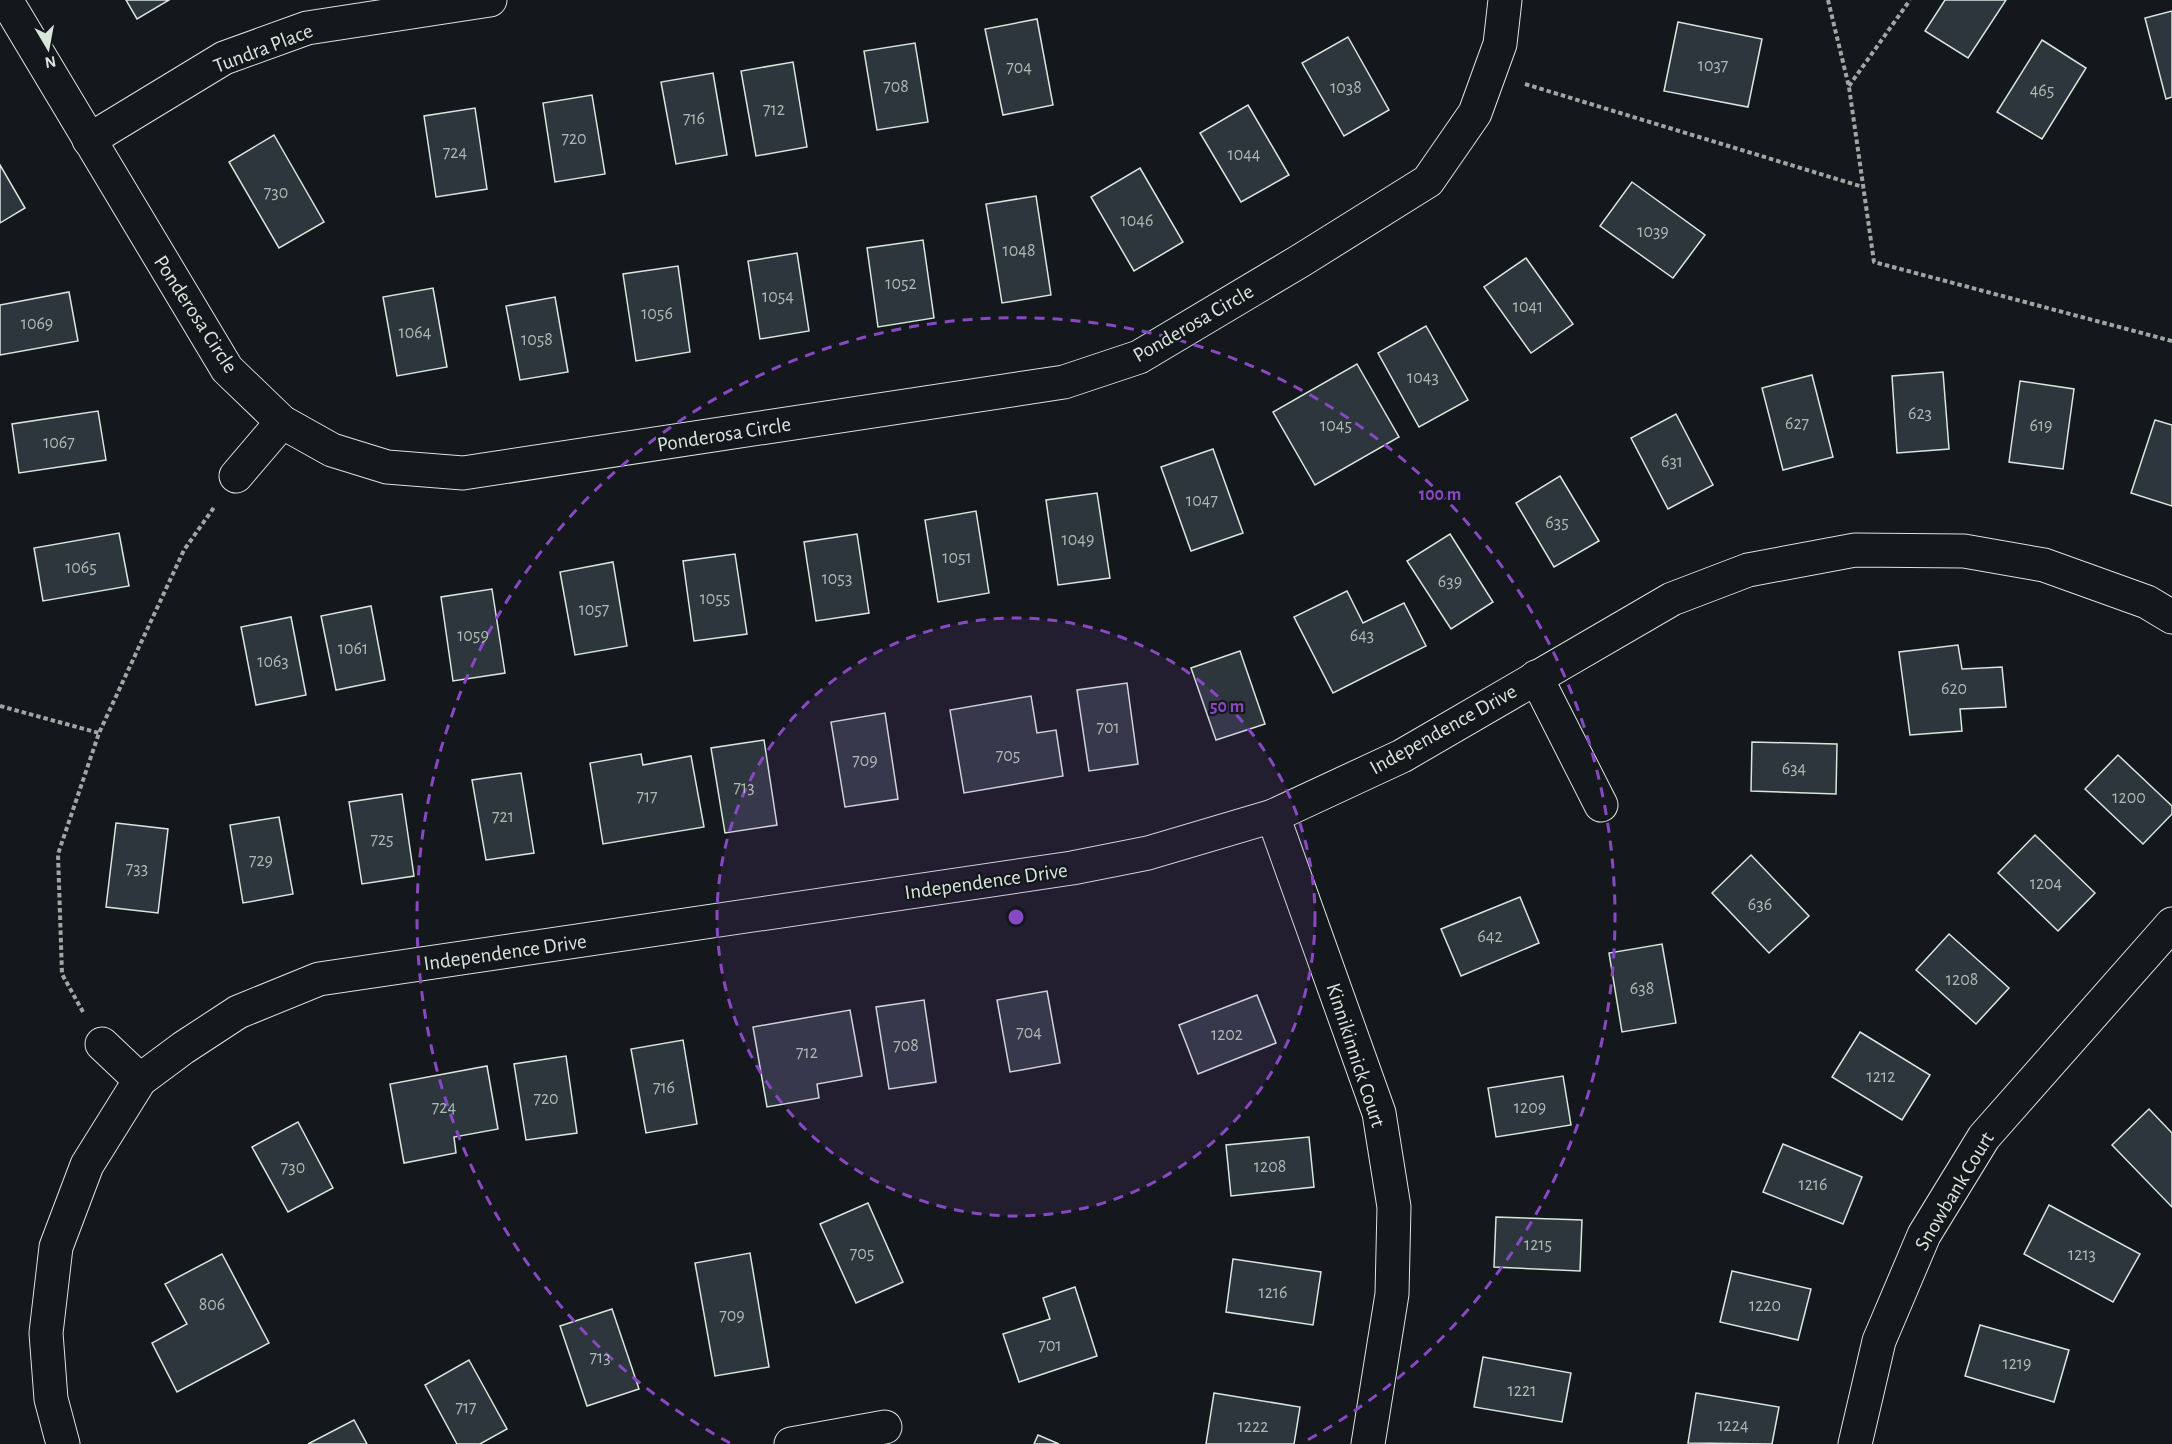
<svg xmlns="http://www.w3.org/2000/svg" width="2172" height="1444" font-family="'Alegreya Sans',sans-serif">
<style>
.building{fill:#2c363c;stroke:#d8e6dc;stroke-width:1.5}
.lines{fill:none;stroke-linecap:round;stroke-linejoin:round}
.minor-casing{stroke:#d8e6dc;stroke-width:35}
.path{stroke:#9da8a2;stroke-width:4;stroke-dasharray:4.5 3;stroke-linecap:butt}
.minor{stroke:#14181c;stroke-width:33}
.ring{fill:none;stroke:#8948c3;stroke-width:3;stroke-dasharray:10 8}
.labels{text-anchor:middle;stroke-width:4.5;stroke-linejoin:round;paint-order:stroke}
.number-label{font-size:18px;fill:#adbab4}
.street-label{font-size:21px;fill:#d8e6dc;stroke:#14181c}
.centre{fill:#8948c3;stroke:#14181c;stroke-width:3}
.ring-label{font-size:18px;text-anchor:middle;font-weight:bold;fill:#8948c3;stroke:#14181c;stroke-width:4.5;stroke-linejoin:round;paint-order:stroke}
</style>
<rect width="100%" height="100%" fill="#14181c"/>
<g class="building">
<polygon points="126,0 169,0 137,19"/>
<polygon points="1945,0 2006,0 1968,58 1925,31"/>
<polygon points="2172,11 2172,97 2166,99 2145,18"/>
<polygon points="1037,19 1053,105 1003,115 985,29"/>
<polygon points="1678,22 1762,39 1748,107 1664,91"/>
<polygon points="1348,37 1389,110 1344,136 1302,63"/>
<polygon points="2042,40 2086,68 2042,139 1997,112"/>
<polygon points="915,43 928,122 877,130 864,51"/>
<polygon points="793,62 807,147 756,156 741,71"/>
<polygon points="713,73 727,155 676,164 661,82"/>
<polygon points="592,95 605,174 555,182 543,103"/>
<polygon points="1248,105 1289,175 1241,202 1200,133"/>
<polygon points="475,108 487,189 436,197 424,116"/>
<polygon points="274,135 324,222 279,248 229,162"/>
<polygon points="0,165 25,208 0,223"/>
<polygon points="1140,168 1183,242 1134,271 1091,197"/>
<polygon points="1632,182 1705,235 1673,278 1600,226"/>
<polygon points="1036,196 1051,295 1002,303 986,204"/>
<polygon points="923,240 934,318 878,327 867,248"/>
<polygon points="797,253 809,331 760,339 748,261"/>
<polygon points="1526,258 1573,324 1531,353 1484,287"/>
<polygon points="678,266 690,352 636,361 623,274"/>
<polygon points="433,288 447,367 397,376 383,297"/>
<polygon points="69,292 78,341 0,355 0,305"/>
<polygon points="555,297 568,372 520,380 506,306"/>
<polygon points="1426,326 1468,400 1419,427 1378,353"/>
<polygon points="1357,364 1399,437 1315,485 1273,412"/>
<polygon points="1943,372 1949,449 1897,453 1892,376"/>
<polygon points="1812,375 1833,457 1783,470 1762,388"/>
<polygon points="2020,381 2074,389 2063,469 2009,462"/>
<polygon points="98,411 106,460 19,473 12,424"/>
<polygon points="1676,414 1713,485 1668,509 1631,438"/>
<polygon points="2155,420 2172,425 2172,506 2131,493"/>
<polygon points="1213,449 1243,533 1191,551 1161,467"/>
<polygon points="1560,476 1599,541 1554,567 1516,503"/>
<polygon points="1097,493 1110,578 1058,585 1046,500"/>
<polygon points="976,511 989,593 938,602 925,520"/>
<polygon points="119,533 129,586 43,601 34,548"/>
<polygon points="857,534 869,613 816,621 804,542"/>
<polygon points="1450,534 1493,602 1451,629 1407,561"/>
<polygon points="735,554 747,634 694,641 683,561"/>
<polygon points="613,562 627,646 575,655 560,572"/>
<polygon points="492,589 505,673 453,681 441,597"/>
<polygon points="1347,591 1363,623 1404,603 1426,646 1333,693 1294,617"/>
<polygon points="371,606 385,680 336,690 321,616"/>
<polygon points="291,617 306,695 256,705 241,627"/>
<polygon points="1958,645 1962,669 2002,667 2006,707 1960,709 1962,731 1910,735 1899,652"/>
<polygon points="1240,651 1265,724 1216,740 1191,668"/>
<polygon points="1127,683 1138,764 1089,771 1077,690"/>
<polygon points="1031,696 1037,733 1056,730 1063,776 964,793 950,710"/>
<polygon points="885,713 898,799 845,807 831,722"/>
<polygon points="764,740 777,825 725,833 711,748"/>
<polygon points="1752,742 1837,744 1836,794 1751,791"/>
<polygon points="641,754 643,765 691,756 704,827 603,844 590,763"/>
<polygon points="2118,755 2172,806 2172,814 2143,844 2085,789"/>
<polygon points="521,773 534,853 486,860 472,780"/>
<polygon points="402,794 414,876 362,884 349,802"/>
<polygon points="279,817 293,894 243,903 230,825"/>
<polygon points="116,823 168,829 158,913 106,907"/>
<polygon points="2035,835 2095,893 2058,931 1998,873"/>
<polygon points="1751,855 1809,916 1769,953 1712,893"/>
<polygon points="1520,897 1539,943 1461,976 1441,929"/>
<polygon points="1949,934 2009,988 1976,1024 1916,970"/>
<polygon points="1662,944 1676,1023 1622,1032 1609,953"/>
<polygon points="1047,991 1060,1063 1010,1072 997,1000"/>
<polygon points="1257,995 1276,1043 1198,1074 1179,1025"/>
<polygon points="924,1000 936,1082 889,1089 876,1007"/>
<polygon points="850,1010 862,1076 817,1084 819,1098 767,1107 753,1027"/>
<polygon points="1860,1032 1930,1075 1902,1120 1832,1077"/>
<polygon points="683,1040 697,1124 646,1133 631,1049"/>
<polygon points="566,1056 577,1133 526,1140 514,1064"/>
<polygon points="487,1066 498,1129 454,1137 456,1153 404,1163 390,1084"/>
<polygon points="1563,1076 1571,1125 1496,1137 1488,1088"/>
<polygon points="2149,1109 2172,1133 2172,1207 2112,1145"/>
<polygon points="298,1122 333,1188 288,1212 252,1147"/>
<polygon points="1309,1137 1314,1187 1231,1196 1226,1145"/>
<polygon points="1783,1144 1862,1177 1843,1224 1763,1192"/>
<polygon points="868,1203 903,1282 856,1303 820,1224"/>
<polygon points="2049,1205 2140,1254 2113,1302 2024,1254"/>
<polygon points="1496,1217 1582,1220 1580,1271 1494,1267"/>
<polygon points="750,1253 769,1367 715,1376 695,1263"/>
<polygon points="222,1254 269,1343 177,1392 152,1343 187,1324 165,1284"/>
<polygon points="1233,1259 1321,1272 1313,1325 1226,1312"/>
<polygon points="1732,1271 1811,1289 1798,1340 1720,1322"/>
<polygon points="1075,1287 1097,1356 1019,1382 1003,1334 1050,1319 1043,1298"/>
<polygon points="612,1309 639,1389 587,1406 560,1326"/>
<polygon points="1980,1325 2069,1350 2054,1402 1965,1376"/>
<polygon points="1483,1357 1571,1373 1562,1422 1474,1407"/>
<polygon points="469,1360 507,1429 480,1444 457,1444 425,1385"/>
<polygon points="1214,1393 1300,1407 1294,1444 1206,1444"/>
<polygon points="1696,1393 1779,1407 1772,1444 1688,1443"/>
<polygon points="354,1420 367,1444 308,1444"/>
<polygon points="1038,1435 1059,1444 1034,1444"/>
</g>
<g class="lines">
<defs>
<g id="minor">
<polyline points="6,0 227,369 282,422 332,450 387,467 463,473 1064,382 1139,357 1300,261 1428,181 1475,113 1500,44 1505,0"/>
<polyline points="89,140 224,58 307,28 490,0"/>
<polyline points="236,476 282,422"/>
<polyline points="1536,677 1601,805"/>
<polyline points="1273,816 1379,1113 1394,1207 1392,1294 1368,1444"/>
<polyline points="102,1044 140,1080"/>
<polyline points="63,1444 51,1399 46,1333 56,1247 87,1165 140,1080 183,1048 238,1012 319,979 1072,868 1148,853 1273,816 1402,756 1672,599 1748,570 1855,550 1964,551 2044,565 2147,602 2172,617"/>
<polyline points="791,1444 885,1427"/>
<polyline points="1855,1444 1879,1341 1924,1235 1984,1137 2172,924"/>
</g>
</defs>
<use href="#minor" class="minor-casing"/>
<g class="path">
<polyline points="1828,0 1849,87 1874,262 2172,341"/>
<polyline points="1525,84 1863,187"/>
<polyline points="1849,86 1910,0"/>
<polyline points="0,706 99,733"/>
<polyline points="83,1012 62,974 58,854 99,733 184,550 215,506"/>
</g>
<use href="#minor" class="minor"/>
</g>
<circle cx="1016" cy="917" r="299" fill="#8948c3" fill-opacity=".12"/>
<g class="ring">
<circle cx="1016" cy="917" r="299"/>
<path d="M730 1443A599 599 0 1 1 1302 1443"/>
</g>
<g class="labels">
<g class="number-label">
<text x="1713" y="71">1037</text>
<text x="1019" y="73">704</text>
<text x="896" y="92">708</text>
<text x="1346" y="93">1038</text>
<text x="2042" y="96">465</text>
<text x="774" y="115">712</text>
<text x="694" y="124">716</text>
<text x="574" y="144">720</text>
<text x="455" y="158">724</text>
<text x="1244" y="160">1044</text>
<text x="276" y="198">730</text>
<text x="1137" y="226">1046</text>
<text x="1653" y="237">1039</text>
<text x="1019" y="256">1048</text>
<text x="901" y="289">1052</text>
<text x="778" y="302">1054</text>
<text x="1528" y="312">1041</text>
<text x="657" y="319">1056</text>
<text x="37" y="329">1069</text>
<text x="415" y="338">1064</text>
<text x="537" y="345">1058</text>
<text x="1423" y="383">1043</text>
<text x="1920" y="419">623</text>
<text x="1797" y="429">627</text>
<text x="1336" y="431">1045</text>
<text x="2041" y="431">619</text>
<text x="59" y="448">1067</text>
<text x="1672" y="467">631</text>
<text x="1202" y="506">1047</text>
<text x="1557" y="528">635</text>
<text x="1078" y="545">1049</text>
<text x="957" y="563">1051</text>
<text x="81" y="573">1065</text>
<text x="837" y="584">1053</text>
<text x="1450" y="587">639</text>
<text x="715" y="604">1055</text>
<text x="594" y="615">1057</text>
<text x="473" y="641">1059</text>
<text x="1362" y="641">643</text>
<text x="353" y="654">1061</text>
<text x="273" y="667">1063</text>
<text x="1954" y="694">620</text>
<text x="1108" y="733">701</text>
<text x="1008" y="761">705</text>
<text x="865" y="766">709</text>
<text x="1794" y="774">634</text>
<text x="744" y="793">713</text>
<text x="647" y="802">717</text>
<text x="2129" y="803">1200</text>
<text x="503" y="822">721</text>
<text x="382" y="845">725</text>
<text x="261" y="866">729</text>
<text x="137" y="874">733</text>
<text x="2046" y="889">1204</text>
<text x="1760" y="910">636</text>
<text x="1490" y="942">642</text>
<text x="1962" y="985">1208</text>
<text x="1642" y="994">638</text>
<text x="1029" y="1038">704</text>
<text x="1227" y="1040">1202</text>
<text x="906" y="1051">708</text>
<text x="807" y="1058">712</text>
<text x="1881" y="1082">1212</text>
<text x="664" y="1093">716</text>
<text x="546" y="1104">720</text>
<text x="444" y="1113">724</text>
<text x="1530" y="1113">1209</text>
<text x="1270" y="1172">1208</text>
<text x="293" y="1173">730</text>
<text x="1813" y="1190">1216</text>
<text x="1538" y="1250">1215</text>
<text x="862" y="1259">705</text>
<text x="2082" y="1260">1213</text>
<text x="1273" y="1298">1216</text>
<text x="212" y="1310">806</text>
<text x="1765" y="1311">1220</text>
<text x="732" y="1321">709</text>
<text x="1050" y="1351">701</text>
<text x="600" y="1363">713</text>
<text x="2017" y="1369">1219</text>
<text x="1522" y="1396">1221</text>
<text x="466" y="1413">717</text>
<text x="1733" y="1431">1224</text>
<text x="1253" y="1432">1222</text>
</g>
<g class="street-label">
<text transform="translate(263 48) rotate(-21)" y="7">Tundra Place</text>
<text transform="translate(196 314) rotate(57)" y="7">Ponderosa Circle</text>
<text transform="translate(1193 323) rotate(-30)" y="7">Ponderosa Circle</text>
<text transform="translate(724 434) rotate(-9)" y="7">Ponderosa Circle</text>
<text transform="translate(1443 729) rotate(-29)" y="7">Independence Drive</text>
<text transform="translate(986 881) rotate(-8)" y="7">Independence Drive</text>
<text transform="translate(505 952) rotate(-8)" y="7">Independence Drive</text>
<text transform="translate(1356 1055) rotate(72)" y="7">Kinnikinnick Court</text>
<text transform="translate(1954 1191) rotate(-59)" y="7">Snowbank Court</text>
</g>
</g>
<circle cx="1016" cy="917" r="9" class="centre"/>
<g class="ring-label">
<text x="1440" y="500">100 m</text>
<text x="1227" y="712">50 m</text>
</g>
<g transform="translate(48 48) rotate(170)" stroke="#14181c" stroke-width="4.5" paint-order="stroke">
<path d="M0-4.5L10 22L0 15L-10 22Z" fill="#d8e6dc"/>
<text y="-9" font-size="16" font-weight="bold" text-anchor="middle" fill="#d8e6dc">N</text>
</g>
</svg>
